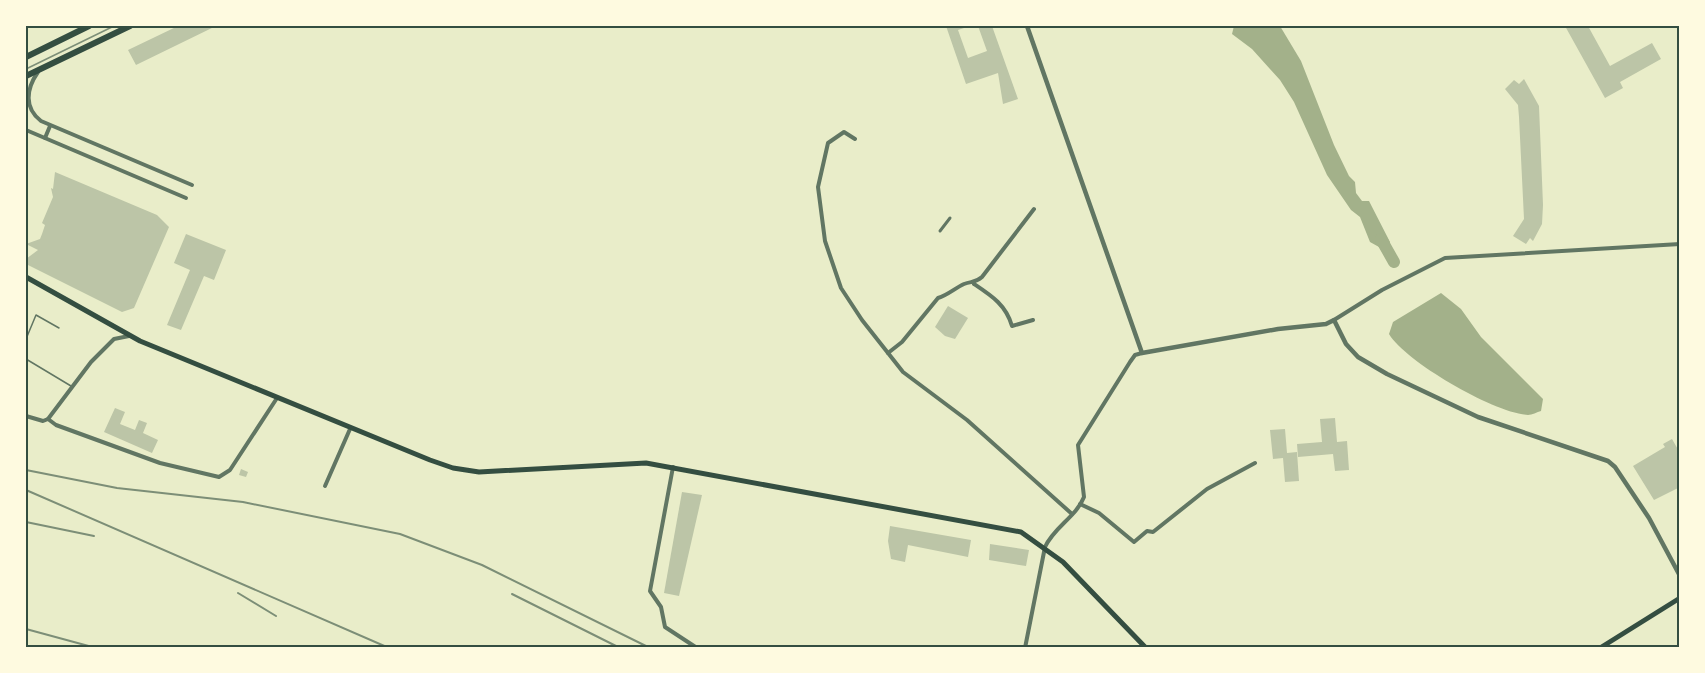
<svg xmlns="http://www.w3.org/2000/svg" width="1705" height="673" font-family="'Alegreya Sans',sans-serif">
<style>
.water{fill:#a3b18a}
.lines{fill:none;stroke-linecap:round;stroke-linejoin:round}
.river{stroke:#a3b18a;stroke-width:12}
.building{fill:#bcc5a7}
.service{stroke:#617663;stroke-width:1.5}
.pedestrian{stroke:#617663;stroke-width:3}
.minor{stroke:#617663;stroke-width:4}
.tertiary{stroke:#617663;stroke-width:4.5}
.secondary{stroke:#344e41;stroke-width:5}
.primary{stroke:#344e41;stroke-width:6}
.tram{stroke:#7c8e77;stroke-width:1.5}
.rail{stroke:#7c8e77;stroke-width:2}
.neatline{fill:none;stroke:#344e41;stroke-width:2}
</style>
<rect width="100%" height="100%" fill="#e9edc9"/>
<g class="water">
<polygon points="1234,26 1280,26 1301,61 1334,145 1349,176 1355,182 1356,193 1362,201 1369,201 1390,242 1388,252 1370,242 1360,217 1351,210 1327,175 1294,102 1280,80 1252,49 1232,34"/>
<path d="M 1441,293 L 1461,309 L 1481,337 L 1543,399 L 1541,411 C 1537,412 1532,415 1528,415 C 1494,413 1406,362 1389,334 L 1393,322 Z"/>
</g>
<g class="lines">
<polyline class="river" points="1381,239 1394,262"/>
</g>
<g class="building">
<polygon points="178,26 179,28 216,26 136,65 128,50"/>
<polygon points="946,26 970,26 958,30 968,58 987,51 978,26 992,26 1018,99 1003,104 998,73 966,84"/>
<polygon points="1565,26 1588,26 1610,66 1652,43 1661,59 1620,82 1623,88 1605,98"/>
<polygon points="1524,79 1539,106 1543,205 1542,224 1533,241 1530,238 1526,244 1513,236 1524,219 1519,117 1518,105 1505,89 1514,80 1519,84"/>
<polygon points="55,172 157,215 169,227 134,308 122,312 26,264 26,259 38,250 26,244 40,239 42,234 45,225 42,223 53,197 51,188 53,189"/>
<polygon points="186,234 226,250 214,280 204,276 181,330 167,325 190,270 174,263"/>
<polygon points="948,306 968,318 955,339 945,336 935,327"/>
<polygon points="115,408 125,412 120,424 135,430 139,420 147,423 143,433 158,440 152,453 104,432"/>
<polygon points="1335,418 1337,442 1347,441 1349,470 1335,471 1333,454 1298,457 1297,444 1322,442 1320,419"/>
<polygon points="1285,429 1287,453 1297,452 1299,481 1285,482 1283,458 1273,459 1270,430"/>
<polygon points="1672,439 1680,453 1680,487 1654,500 1633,466 1665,447 1663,444"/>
<polygon points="241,469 248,472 246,477 239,475"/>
<polygon points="682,492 702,495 679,596 664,593"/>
<polygon points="890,526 971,540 968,557 908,545 905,562 891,559 888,541"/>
<polygon points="990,544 1029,550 1026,566 989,560"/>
</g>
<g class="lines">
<g class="service">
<polyline points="26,339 36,315 59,328"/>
<polyline points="26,359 71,386"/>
</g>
<polyline class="pedestrian" points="940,231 950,218"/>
<g class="minor">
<path d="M 38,72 C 26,89 24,108 41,121 L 192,185"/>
<polyline points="26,130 186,198"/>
<polyline points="45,138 50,126"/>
<polyline points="855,139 844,132 828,143 818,187 825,241 841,288 862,320 903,372 967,420 1072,514"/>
<path d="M 974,284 C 992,296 1006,305 1012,326 L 1033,320"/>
<polyline points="1334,320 1382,290 1445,258 1680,244"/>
<path d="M 888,353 L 902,342 L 938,298 C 948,295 955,288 964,284 C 972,281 975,283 982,277 L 1034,209"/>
<polyline points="26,416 43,421 48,419 56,425 160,463 219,477 230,470 277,398"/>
<polyline points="48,419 91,362 114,339 129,336"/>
<polyline points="673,467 650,591 661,607 665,627 697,648"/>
<polyline points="325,486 350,429"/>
<polyline points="1080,504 1099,513 1134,542 1147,531 1153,532 1207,489 1255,463"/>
<path d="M 1025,648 L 1045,547 C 1054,527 1076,517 1084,497 L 1078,445 L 1130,362 L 1135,355 L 1142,353"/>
</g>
<polyline class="tertiary" points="1027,26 1142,353 1278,329 1326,324 1334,320 1346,344 1358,357 1387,374 1478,417 1608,461 1615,467 1649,518 1680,576"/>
<g class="secondary">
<polyline points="26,277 140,341 430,460 453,468 479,472 646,463 1021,532 1063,562 1146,648"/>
<polyline points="1600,648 1680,598"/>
</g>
<g class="primary">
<polyline points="26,57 89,26"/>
<polyline points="26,76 130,26"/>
</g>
<polyline class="tram" points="26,69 114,26"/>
<g class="rail">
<polyline points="26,470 117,488 243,502 400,534 482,565 650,648"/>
<polyline points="26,490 389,648"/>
<polyline points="26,522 94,536"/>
<polyline points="238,593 276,616"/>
<polyline points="512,594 620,648"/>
<polyline points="26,629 96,648"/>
<polyline points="26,646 29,648"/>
</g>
</g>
<rect width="1705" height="673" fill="none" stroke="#fefae0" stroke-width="54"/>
<rect x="27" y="27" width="1651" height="619" class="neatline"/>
</svg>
